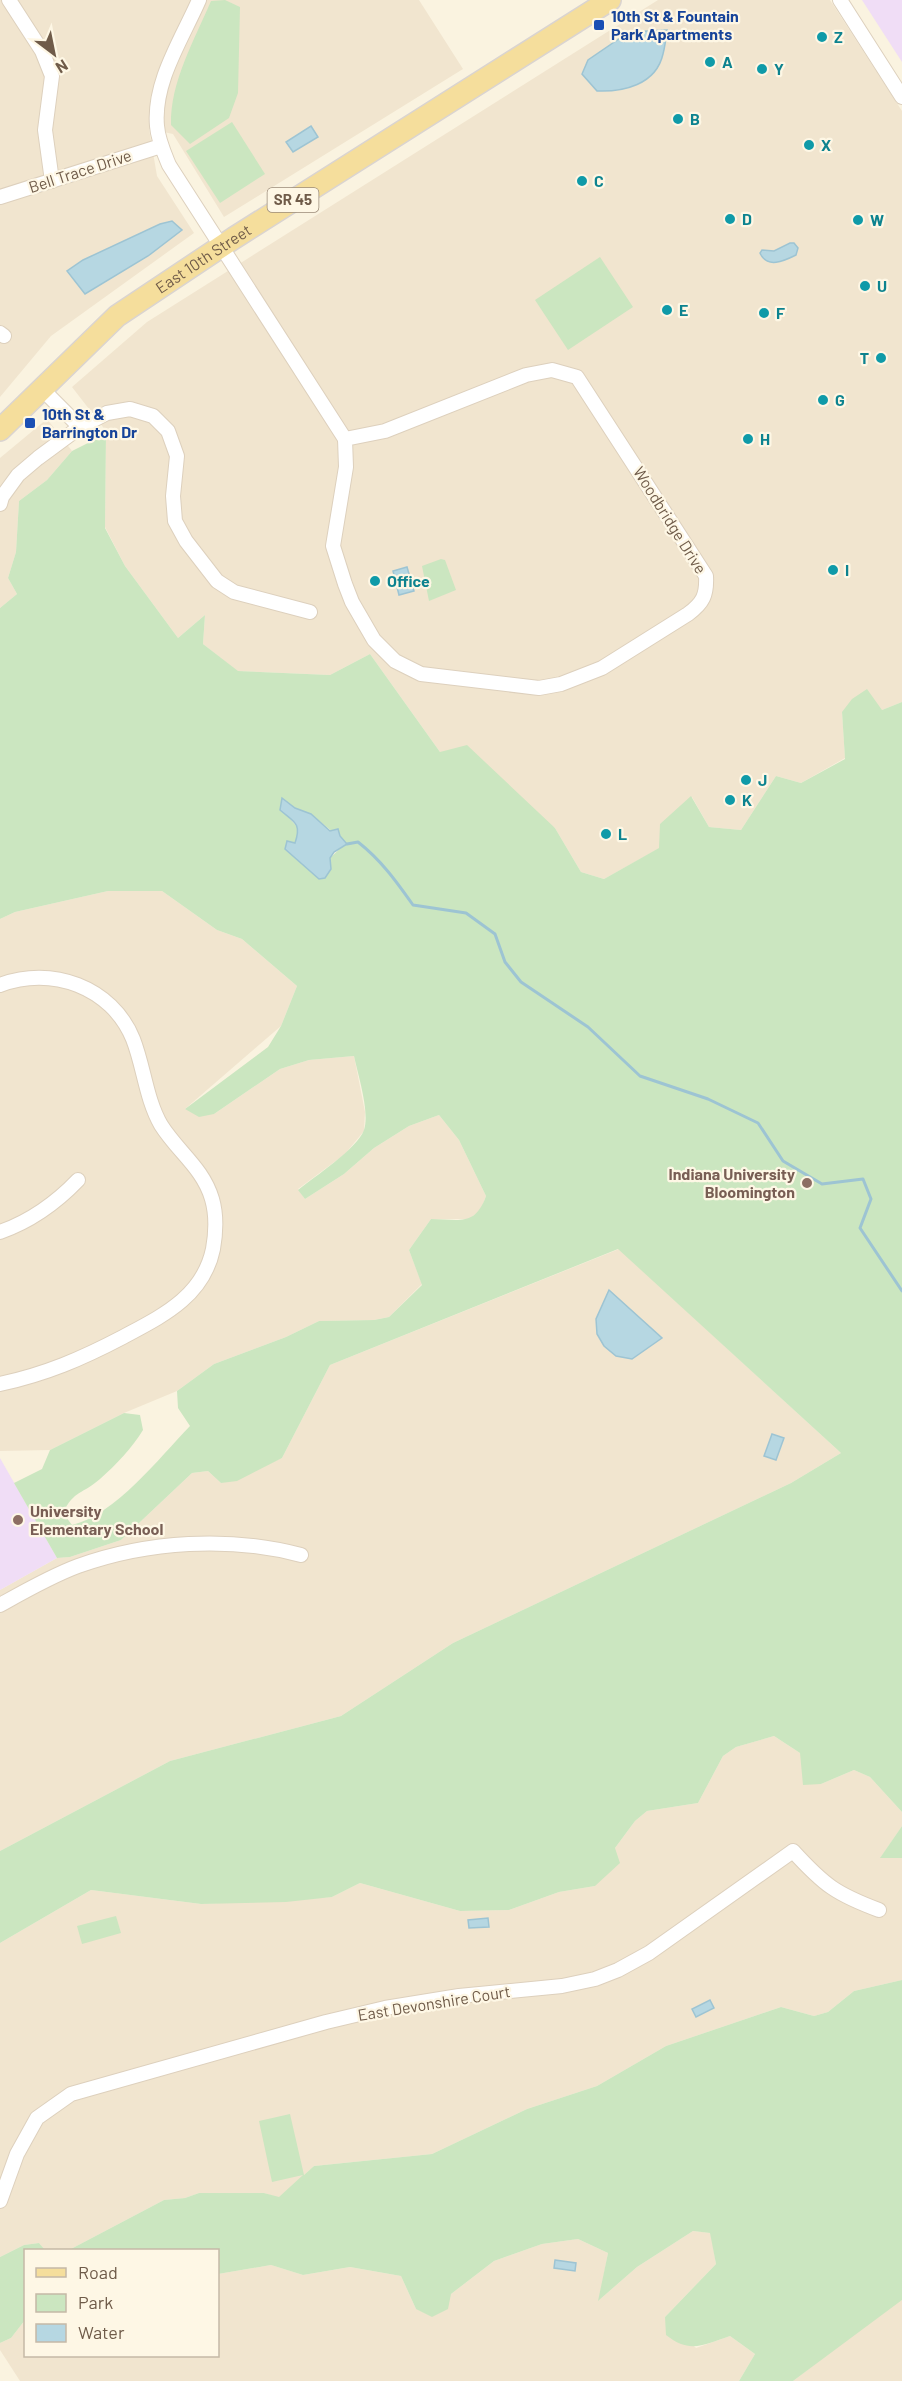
<svg xmlns="http://www.w3.org/2000/svg" width="902" height="2381" font-family="Barlow,sans-serif">
<style>
.residential{fill:#f1e5cf}
.education{fill:#f0ddf6}
.green{fill:#cbe6c0;fill-rule:evenodd}
.water{fill:#b6d7e2;stroke:#9dc4d3;stroke-width:1.5}
.lines{fill:none;stroke-linecap:round;stroke-linejoin:round}
.stream{stroke:#9dc4d3;stroke-width:3}
.minor-casing{stroke:#ddd0bd;stroke-width:16}
.primary-casing{stroke:#dad4d0;stroke-width:24}
.minor{stroke:#fff;stroke-width:14}
.primary{stroke:#f5de9c;stroke-width:21}
.transit-dot{fill:#1a4fb4;stroke:#fef7e5;stroke-width:2}
.culture-dot{fill:#0f9aa8;stroke:#fef7e5;stroke-width:2}
.education-dot{fill:#8d6e63;stroke:#fef7e5;stroke-width:2}
.labels{text-anchor:middle;stroke-width:4.5;stroke-linejoin:round;paint-order:stroke}
.shield{fill:#fef7e5;stroke:#9a8a78;stroke-width:1.5}
.shield-label{font-size:15px;font-weight:bold;fill:#6f5b49}
.transit-label{font-size:16px;font-weight:bold;fill:#164399;stroke:#fef7e5;text-anchor:start}
.culture-label{font-size:16px;font-weight:bold;fill:#0d838f;stroke:#fef7e5;text-anchor:start}
.street-label{font-size:16px;fill:#6f5b49;stroke:#fef7e5}
.education-label{font-size:16px;font-weight:bold;fill:#785e54;stroke:#fef7e5;text-anchor:end}
</style>
<rect width="100%" height="100%" fill="#faf3e0"/>
<g class="residential">
<polygon points="0,0 419,0 463,69 224,217 173,134 149,129 157,176 194,233 51,336 0,397"/>
<polygon points="658,0 830,0 902,111 902,702 882,710 842,712 845,758 801,783 776,776 741,830 709,827 692,797 660,848 604,879 581,872 555,828 440,752 370,654 330,675 237,671 203,644 205,615 178,638 125,566 105,527 106,431 72,387 147,322"/>
<polygon points="47,419 72,451 47,480 19,501 16,552 8,578 17,594 0,608 0,458"/>
<polygon points="108,891 162,891 217,930 242,939 297,986 281,1026 185,1109 214,1114 280,1069 309,1060 354,1056 365,1112 364,1131 345,1154 298,1189 305,1199 344,1174 374,1148 409,1126 439,1115 459,1140 486,1196 481,1210 469,1219 431,1219 409,1250 422,1284 389,1317 374,1320 319,1321 286,1337 214,1364 177,1391 124,1413 50,1450 0,1451 0,919 15,912"/>
<polygon points="619,1249 841,1453 791,1483 453,1643 341,1716 170,1761 0,1851 0,1590 57,1558 70,1557 121,1540 192,1473 208,1471 221,1483 282,1458 330,1365"/>
<polygon points="774,1736 800,1753 821,1784 854,1770 870,1777 902,1812 902,1826 881,1857 902,1858 902,1980 854,1991 828,2012 814,2016 781,2007 666,2046 597,2086 527,2109 432,2154 314,2166 279,2198 264,2193 199,2193 185,2198 164,2200 69,2250 45,2250 39,2243 24,2245 0,2257 0,1943 91,1890 201,1904 332,1897 360,1883 460,1911 509,1910 559,1892 595,1886 615,1848 635,1821 647,1811 698,1803 723,1756 736,1747"/>
<polygon points="693,2231 711,2233 716,2264 665,2317 696,2348 730,2336 755,2354 739,2381 20,2381 0,2350 0,2343 11,2338 25,2320 26,2356 218,2356 218,2274 271,2265 303,2275 350,2267 401,2276 416,2309 451,2294 494,2261 542,2244 578,2239 608,2253 599,2300 637,2267"/>
<polygon points="902,2300 902,2381 793,2381 895,2303"/>
</g>
<g class="education">
<polygon points="862,0 902,0 902,62"/>
<polygon points="0,1458 57,1558 0,1590"/>
</g>
<g class="green">
<path d="M 225,0 L 240,7 L 238,93 L 229,118 L 190,144 L 171,125 C 170,82 194,41 211,1 Z"/>
<polygon points="232,122 265,174 220,203 186,151"/>
<polygon points="600,257 633,307 568,350 535,300"/>
<path d="M 106,434 L 105,528 L 125,566 L 178,638 L 205,615 L 203,644 L 238,671 L 330,675 L 370,654 L 440,752 L 467,745 L 555,828 L 581,872 L 604,879 L 659,848 L 660,824 L 691,796 L 709,827 L 741,830 L 776,776 L 801,783 L 845,759 L 842,712 L 852,699 L 867,689 L 882,710 L 902,702 L 902,1812 L 870,1777 L 854,1770 L 821,1784 L 803,1785 L 800,1753 L 774,1736 L 736,1747 L 723,1756 L 698,1803 L 647,1811 L 635,1821 L 615,1848 L 620,1863 L 595,1886 L 559,1892 L 509,1910 L 460,1911 L 360,1883 L 332,1897 L 286,1902 L 201,1904 L 91,1890 L 0,1943 L 0,1851 L 170,1761 L 341,1716 L 453,1643 L 791,1483 L 841,1453 L 618,1249 L 330,1365 L 282,1458 L 237,1481 L 221,1483 L 208,1471 L 192,1473 L 121,1540 L 70,1557 L 57,1558 L 14,1483 L 42,1469 L 50,1450 L 124,1413 L 140,1415 L 143,1430 C 132,1448 116,1465 100,1479 C 83,1494 74,1490 63,1513 L 72,1525 C 115,1515 159,1458 190,1426 L 178,1408 L 177,1391 L 214,1364 L 286,1337 L 319,1321 L 374,1320 L 389,1317 L 422,1285 L 409,1250 L 431,1219 C 459,1219 475,1227 486,1196 L 459,1140 L 439,1115 L 409,1126 L 374,1148 L 344,1174 L 305,1199 L 298,1190 C 314,1177 357,1149 364,1130 C 370,1112 358,1075 354,1056 L 309,1060 L 280,1069 L 214,1114 L 199,1117 L 185,1109 L 268,1047 L 281,1026 L 297,986 L 242,939 L 217,930 L 162,891 L 108,891 L 15,912 L 0,919 L 0,608 L 17,594 L 8,578 L 16,552 L 19,501 L 47,480 L 72,451 ZM 282,798 L 295,808 L 311,814 L 346,843 L 330,858 L 331,869 L 295,843 C 302,824 297,830 289,817 C 286,812 283,803 282,798 Z"/>
<polygon points="441,559 445,560 456,590 429,601 422,566"/>
<polygon points="902,1826 902,1858 880,1858"/>
<polygon points="116,1916 121,1933 82,1944 77,1926"/>
<path d="M 902,1980 L 902,2300 L 793,2381 L 739,2381 L 755,2354 L 730,2336 C 703,2345 690,2354 666,2335 L 665,2317 L 716,2264 L 710,2233 L 693,2231 L 637,2267 L 598,2301 L 608,2253 L 578,2239 L 542,2244 L 494,2261 L 451,2294 L 448,2309 L 432,2317 L 416,2309 L 401,2276 L 350,2267 L 303,2275 L 271,2265 L 218,2274 L 218,2250 L 69,2250 L 164,2200 L 185,2198 L 199,2193 L 264,2193 L 279,2197 L 303,2175 L 272,2182 L 259,2121 L 290,2114 L 304,2175 L 314,2166 L 432,2154 L 527,2109 L 597,2086 L 666,2046 L 781,2007 L 814,2016 L 828,2012 L 854,1991 Z"/>
<polygon points="39,2243 45,2250 26,2250 25,2320 11,2338 0,2343 0,2257 24,2245"/>
</g>
<g class="water">
<path d="M 667,30 C 666,38 665,47 663,54 C 656,85 623,92 597,91 L 582,74 L 588,60 L 629,32 Z"/>
<polygon points="311,126 318,137 293,152 286,142"/>
<polygon points="172,221 182,230 148,256 85,294 67,271 83,260 160,224"/>
<path d="M 790,243 L 794,243 L 798,248 L 796,255 C 784,261 767,269 760,253 L 762,250 L 774,251 Z"/>
<polygon points="407,567 414,591 399,595 393,571"/>
<path d="M 282,798 L 295,808 L 311,814 L 330,831 L 338,829 L 340,836 L 347,844 L 334,852 L 330,858 L 331,869 L 325,878 L 319,879 L 285,849 L 287,841 L 295,843 C 302,823 294,822 280,810 Z"/>
<polygon points="609,1290 662,1338 632,1359 616,1356 604,1346 597,1334 596,1319"/>
<polygon points="772,1434 784,1438 776,1460 764,1456"/>
<polygon points="488,1918 489,1927 469,1928 468,1920"/>
<polygon points="710,2000 714,2008 696,2017 692,2009"/>
<polygon points="555,2260 576,2263 575,2271 554,2268"/>
</g>
<g class="lines">
<path class="stream" d="M 347,844 L 358,842 C 381,860 396,881 413,905 L 466,913 L 495,934 L 505,962 L 521,982 L 588,1027 L 640,1076 L 708,1099 L 758,1123 L 783,1161 L 822,1184 L 863,1179 L 871,1199 L 860,1228 L 902,1291"/>
<defs>
<g id="minor">
<polyline points="9,0 42,51 52,76 45,130 52,181"/>
<path d="M 199,0 C 182,39 153,82 157,126 C 158,140 164,153 169,165 L 345,439"/>
<polyline points="840,0 902,97"/>
<polyline points="0,197 161,146"/>
<polyline points="0,333 4,336"/>
<path d="M 552,370 L 577,377 L 706,576 C 707,595 703,603 688,614 L 602,668 L 561,684 L 539,688 L 421,674 L 395,661 L 374,640 L 352,602 L 345,584 L 333,546 L 346,467 L 345,439 L 385,431 L 526,375 Z"/>
<polyline points="42,389 80,427"/>
<polyline points="0,504 2,497 18,475 38,458 80,427 107,413 130,409 153,416 168,431 177,456 173,496 175,521 186,541 217,581 234,592 310,612"/>
<path d="M 0,985 C 51,965 112,987 133,1039 C 144,1067 146,1099 161,1125 C 178,1152 203,1168 212,1199 C 217,1216 216,1232 213,1249 C 203,1297 162,1316 123,1337 C 81,1359 46,1374 0,1384"/>
<path d="M 0,1232 C 31,1221 56,1203 78,1180"/>
<path d="M 0,1605 C 25,1591 51,1576 78,1566 C 148,1541 229,1536 301,1555"/>
<path d="M 0,2201 L 17,2154 L 37,2118 L 71,2094 L 326,2022 L 385,2008 L 459,1996 L 562,1986 L 595,1979 L 618,1970 L 649,1953 L 793,1851 C 824,1885 836,1894 879,1910"/>
</g>
<g id="primary">
<path id="s1" d="M 0,430 L 117,316 L 234,238 L 610,0"/>
</g>
</defs>
<use href="#minor" class="minor-casing"/>
<use href="#primary" class="primary-casing"/>
<use href="#minor" class="minor"/>
<use href="#primary" class="primary"/>
</g>
<g class="transit-dot">
<rect x="593" y="19" width="12" height="12" rx="3"/>
<rect x="24" y="417" width="12" height="12" rx="3"/>
</g>
<g class="culture-dot">
<circle cx="822" cy="37" r="6"/>
<circle cx="710" cy="62" r="6"/>
<circle cx="762" cy="69" r="6"/>
<circle cx="678" cy="119" r="6"/>
<circle cx="809" cy="145" r="6"/>
<circle cx="582" cy="181" r="6"/>
<circle cx="730" cy="219" r="6"/>
<circle cx="858" cy="220" r="6"/>
<circle cx="865" cy="286" r="6"/>
<circle cx="667" cy="310" r="6"/>
<circle cx="764" cy="313" r="6"/>
<circle cx="881" cy="358" r="6"/>
<circle cx="823" cy="400" r="6"/>
<circle cx="748" cy="439" r="6"/>
<circle cx="833" cy="570" r="6"/>
<circle cx="375" cy="581" r="6"/>
<circle cx="746" cy="780" r="6"/>
<circle cx="730" cy="800" r="6"/>
<circle cx="606" cy="834" r="6"/>
</g>
<g class="education-dot">
<circle cx="807" cy="1183" r="6"/>
<circle cx="18" cy="1520" r="6"/>
</g>
<g class="labels">
<rect class="shield" x="267.5" y="188" width="51" height="24" rx="4.5"/>
<g class="shield-label">
<text x="293" y="205">SR 45</text>
</g>
<g class="transit-label">
<text x="611" y="22">10th St &amp; Fountain<tspan x="611" dy="18">Park Apartments</tspan></text>
<text x="42" y="420">10th St &amp;<tspan x="42" dy="18">Barrington Dr</tspan></text>
</g>
<g class="culture-label">
<text x="834" y="43">Z</text>
<text x="722" y="68">A</text>
<text x="774" y="75">Y</text>
<text x="690" y="125">B</text>
<text x="821" y="151">X</text>
<text x="594" y="187">C</text>
<text x="742" y="225">D</text>
<text x="870" y="226">W</text>
<text x="877" y="292">U</text>
<text x="679" y="316">E</text>
<text x="776" y="319">F</text>
<text x="869" y="364" text-anchor="end">T</text>
<text x="835" y="406">G</text>
<text x="760" y="445">H</text>
<text x="845" y="576">I</text>
<text x="387" y="587">Office</text>
<text x="758" y="786">J</text>
<text x="742" y="806">K</text>
<text x="618" y="840">L</text>
</g>
<g class="street-label">
<text transform="translate(80 171) rotate(-18)" y="6">Bell Trace Drive</text>
<text dy="6" stroke="none"><textPath href="#s1" startOffset="267">East 10th Street</textPath></text>
<text transform="translate(670 520) rotate(58)" y="6">Woodbridge Drive</text>
<text transform="translate(434 2003) rotate(-9)" y="6">East Devonshire Court</text>
</g>
<g class="education-label">
<text x="795" y="1180">Indiana University<tspan x="795" dy="18">Bloomington</tspan></text>
<text x="30" y="1517" text-anchor="start">University<tspan x="30" dy="18">Elementary School</tspan></text>
</g>
</g>
<rect x="24" y="2249" width="195" height="108" fill="#fef7e5" stroke="#c5b9a7" stroke-width="1.5"/>
<rect x="36" y="2268" width="30" height="9" fill="#f5de9c" stroke="#c5b9a7" stroke-width="1.5"/>
<text x="78" y="2279" font-size="18" fill="#6f5b49">Road</text>
<rect x="36" y="2294" width="30" height="18" fill="#cbe6c0" stroke="#c5b9a7" stroke-width="1.5"/>
<text x="78" y="2309" font-size="18" fill="#6f5b49">Park</text>
<rect x="36" y="2324" width="30" height="18" fill="#b6d7e2" stroke="#c5b9a7" stroke-width="1.5"/>
<text x="78" y="2339" font-size="18" fill="#6f5b49">Water</text>
<g transform="translate(54 54) rotate(148)" stroke="#fef7e5" stroke-width="4.5" paint-order="stroke">
<path d="M0-4.5L10 22L0 15L-10 22Z" fill="#6f5b49"/>
<text y="-9" font-size="16" font-weight="bold" text-anchor="middle" fill="#6f5b49">N</text>
</g>
</svg>
